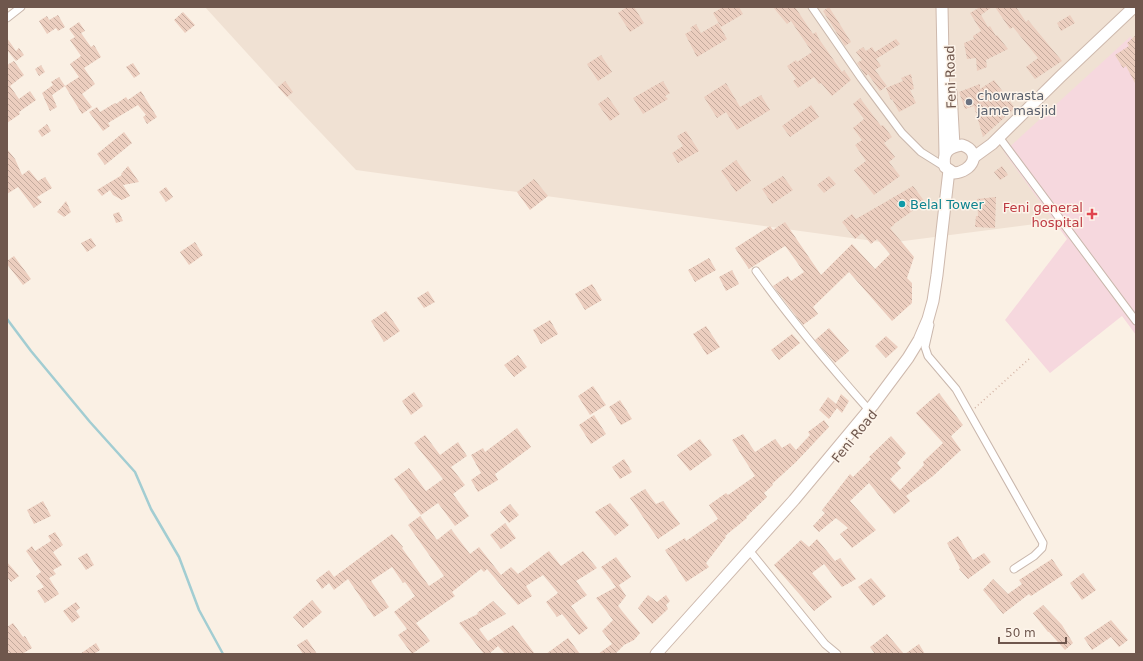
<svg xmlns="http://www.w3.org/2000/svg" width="1143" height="661" font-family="'DejaVu Sans',sans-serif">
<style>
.residential{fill:#f0e1d3}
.medical{fill:#f6d8de}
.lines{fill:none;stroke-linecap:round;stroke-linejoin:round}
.stream{stroke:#a2cdd2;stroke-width:2.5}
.building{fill:url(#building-back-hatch)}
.minor-casing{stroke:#c9b7ac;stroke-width:9}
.secondary-casing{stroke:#ceb9ad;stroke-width:13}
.path{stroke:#d1b1a2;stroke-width:1.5;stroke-dasharray:1 3;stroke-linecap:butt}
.minor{stroke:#fff;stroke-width:7}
.secondary{stroke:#fff;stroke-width:11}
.worship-dot{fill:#6b7280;stroke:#fdf4ea;stroke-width:1.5}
.culture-dot{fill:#0f9aa8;stroke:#fdf4ea;stroke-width:1.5}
.health-dot{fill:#e0444e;stroke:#fdf4ea;stroke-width:1.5}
.labels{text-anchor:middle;stroke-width:3;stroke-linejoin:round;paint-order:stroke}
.street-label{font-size:13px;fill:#6f574d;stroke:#fdf4ea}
.worship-label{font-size:13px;fill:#5b616d;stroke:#fdf4ea;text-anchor:start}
.culture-label{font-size:13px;fill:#0d838f;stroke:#fdf4ea;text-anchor:start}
.health-label{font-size:13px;fill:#be3a42;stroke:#fdf4ea;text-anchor:end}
</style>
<defs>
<pattern id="building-back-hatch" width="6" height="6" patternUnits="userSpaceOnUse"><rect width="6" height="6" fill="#eccebf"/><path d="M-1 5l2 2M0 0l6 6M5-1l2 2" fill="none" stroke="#c3aa9d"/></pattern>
</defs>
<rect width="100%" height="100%" fill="#faf0e4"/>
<polygon class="residential" points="205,7 1136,7 1136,211 888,243 356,170 287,97"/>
<polygon class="medical" points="1131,36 1136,48 1136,335 1122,316 1050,373 1005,320 1067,239 1004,152"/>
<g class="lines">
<polyline class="stream" points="7,319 31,351 90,422 135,472 151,509 179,557 199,610 223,654"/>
</g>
<g class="building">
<polygon points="627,7 634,7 644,23 630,32 618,13"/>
<polygon points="723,7 739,7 743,14 721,27 713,13"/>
<polygon points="773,7 795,7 813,34 816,32 819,39 842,72 844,70 851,80 832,96 821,83 819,84 814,77 798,88 793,81 796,79 787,66 796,60 797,62 812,52 791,21 787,24"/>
<polygon points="829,7 851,42 845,46 823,11"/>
<polygon points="980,7 992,7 981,15 988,27 990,26 996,36 997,35 1008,49 986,60 987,67 977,71 976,58 967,59 964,43 974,39 973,36 981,31 970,13"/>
<polygon points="995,7 1016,7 1026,22 1028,20 1062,61 1035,79 1026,67 1038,58 1013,27 1010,29"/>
<polygon points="183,12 195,25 185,33 174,20"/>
<polygon points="58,15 65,27 58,31 56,28 47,34 39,21 47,16 49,20"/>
<polygon points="1070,15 1075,23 1061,31 1057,23"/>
<polygon points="79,22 85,31 81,33 91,47 94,45 101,57 84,68 95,84 82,94 92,107 82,114 65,86 79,77 70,64 81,56 70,40 75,37 69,29"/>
<polygon points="718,23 727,39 697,57 685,34 692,30 690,28 696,24 701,33"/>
<polygon points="1136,35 1136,85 1126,66 1123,68 1115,55 1129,46 1127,43"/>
<polygon points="7,38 16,51 19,48 24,55 16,61 7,50"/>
<polygon points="896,39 900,44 876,59 881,66 875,70 887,86 880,91 868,74 866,76 857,63 862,60 856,52 863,47 866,51 872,47 875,52"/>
<polygon points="601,55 612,72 598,81 587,64"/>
<polygon points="14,61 24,75 10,86 19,99 30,91 36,100 19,112 20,114 7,123 7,65"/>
<polygon points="133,63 140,74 134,78 126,67"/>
<polygon points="41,65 45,72 39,76 35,69"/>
<polygon points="911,74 914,89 910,90 916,103 899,112 892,99 891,100 886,88 903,81 901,78"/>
<polygon points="59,77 65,86 52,95 57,107 50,111 42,93 53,85 51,82"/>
<polygon points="994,80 1015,108 983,137 974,106 965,109 959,92 980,84 980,89"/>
<polygon points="285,81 293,92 287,97 278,87"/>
<polygon points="663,81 670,93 665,96 668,99 643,114 633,98"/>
<polygon points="726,83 740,107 761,95 770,110 737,130 726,112 717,118 704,97"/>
<polygon points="141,91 157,117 147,124 143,117 146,115 138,105 108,123 110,126 103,131 89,112 97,107 100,112 115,103 116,104 126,97 128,100"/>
<polygon points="608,97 620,114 610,121 598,104"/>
<polygon points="860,98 881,126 883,125 892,137 884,143 895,157 889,162 900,176 874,195 854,170 866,161 855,145 862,140 853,128 864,119 853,104"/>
<polygon points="811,105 819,117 790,137 782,126"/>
<polygon points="47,124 51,131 42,137 38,131"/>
<polygon points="686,131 699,151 678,163 672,153 683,146 677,136"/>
<polygon points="124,132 132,143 105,165 97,154"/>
<polygon points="7,149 15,159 22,175 29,170 38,181 45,177 52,188 37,197 42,202 34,208 18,187 7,194"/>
<polygon points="736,160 751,181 736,192 721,171"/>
<polygon points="128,166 139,182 123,185 130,196 122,200 113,195 110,190 102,196 97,190 122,175 121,174"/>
<polygon points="1002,166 1008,175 1000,180 994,172"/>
<polygon points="783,176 793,190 772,204 762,189"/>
<polygon points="829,176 836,184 824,193 817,185"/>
<polygon points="534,179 548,196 530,210 517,192"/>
<polygon points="913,186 925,202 894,224 894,225 890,228 914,257 907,278 912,283 912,303 892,321 849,272 813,307 818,314 803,325 773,286 788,276 791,281 804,272 786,247 785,246 749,269 735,248 770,226 773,230 785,222 821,275 852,244 875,269 890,254 877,239 871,244 862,233 855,239 842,222 852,214 856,219"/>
<polygon points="166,187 173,197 166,202 159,192"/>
<polygon points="996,197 995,228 975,227 976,216 978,216 977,199"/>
<polygon points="66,201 71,212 64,217 57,212"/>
<polygon points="119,212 123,221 116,223 113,214"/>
<polygon points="91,238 96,246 87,252 81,243"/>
<polygon points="195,242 203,255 189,265 180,252"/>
<polygon points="14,256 31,279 23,285 7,264 7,261"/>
<polygon points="709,258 716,270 695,282 688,270"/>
<polygon points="732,270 739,284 726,291 719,277"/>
<polygon points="592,284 602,300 585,310 575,294"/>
<polygon points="428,291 435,302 424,308 417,298"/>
<polygon points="386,311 400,331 384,342 371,321"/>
<polygon points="550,320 558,334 541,344 533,330"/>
<polygon points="706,326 720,347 707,355 693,334"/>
<polygon points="829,328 849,351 835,363 815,340"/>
<polygon points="792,334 800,343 779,360 771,350"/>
<polygon points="886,336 898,347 886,358 875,346"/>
<polygon points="518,355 527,367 514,377 504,365"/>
<polygon points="593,386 606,405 590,415 578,396"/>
<polygon points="414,392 423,406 411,415 402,401"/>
<polygon points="939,393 963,425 951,436 961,450 933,476 906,496 910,501 894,514 869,483 850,501 876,530 852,548 840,534 848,528 836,518 819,532 813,526 825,513 822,510 850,474 853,477 871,459 869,457 891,436 906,453 897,463 901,468 890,479 900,490 924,465 923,462 943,443 916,413"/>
<polygon points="841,394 849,401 842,413 837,408 829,419 819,410 828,397 836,404"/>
<polygon points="620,400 632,419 621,425 609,407"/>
<polygon points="594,415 606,434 591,444 579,425"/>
<polygon points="824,420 829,427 796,462 772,484 773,485 764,493 767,497 746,517 747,518 725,536 726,537 706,563 709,567 686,582 665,550 685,538 686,541 718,519 709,505 726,493 728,495 755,476 732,440 743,434 755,452 775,439 782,448 790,443 796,450 810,435 808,432"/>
<polygon points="517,428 531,447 495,474 498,480 478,492 471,480 481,473 471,455 483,448 485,452"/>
<polygon points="425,435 440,455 458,442 467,456 451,467 465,485 453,494 469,516 455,526 438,503 421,515 394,479 409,468 426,491 443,479 414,443"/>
<polygon points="700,439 712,455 690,471 677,455"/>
<polygon points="624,459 632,472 620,479 612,467"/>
<polygon points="645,489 656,504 663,501 680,524 658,539 630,498"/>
<polygon points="43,501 51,516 34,524 27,510"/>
<polygon points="610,503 629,525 615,536 595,512"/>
<polygon points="510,504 519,515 509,523 500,512"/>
<polygon points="420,516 437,540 451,529 470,554 479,547 501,575 511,567 518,574 549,551 561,566 583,551 597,568 576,581 587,595 571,606 588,628 579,635 562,614 557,617 546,602 558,593 543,575 526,586 532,596 518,605 487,569 484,572 481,569 452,592 455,596 416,623 430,641 412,654 398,635 407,629 394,612 415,596 405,582 403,583 392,567 371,581 389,607 374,617 348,579 334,590 329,583 322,589 316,580 329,570 334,577 392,534 403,547 402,548 429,586 444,576 408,525"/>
<polygon points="505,523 516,538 501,549 490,535"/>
<polygon points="55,532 63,545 53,552 62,565 53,570 56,574 49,578 59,594 45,603 37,591 44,587 36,576 41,572 26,551 32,546 35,551 51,541 48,536"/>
<polygon points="958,536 973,560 984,553 991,562 968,579 959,569 960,568 947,543"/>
<polygon points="817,539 835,561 840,558 856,579 842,587 824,564 812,573 832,597 814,611 774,565 801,540 809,547"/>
<polygon points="87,553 94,565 86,570 78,558"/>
<polygon points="616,557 631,577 619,585 626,596 618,606 640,633 634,640 624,645 615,654 598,654 612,644 602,631 613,620 596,598 616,587 601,567"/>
<polygon points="1052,559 1063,575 1031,596 1029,594 1003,614 983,590 993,579 1008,594 1022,584 1019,580"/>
<polygon points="7,562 19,576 11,582 7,577"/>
<polygon points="1083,573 1096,590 1082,600 1070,583"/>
<polygon points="871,578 886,596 873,606 858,587"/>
<polygon points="648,595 657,602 666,595 670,601 666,605 668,609 652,624 638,608"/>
<polygon points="312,600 322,612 303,628 293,617"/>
<polygon points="493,601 506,614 479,629 488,641 513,625 535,654 505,654 498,646 489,654 484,654 459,623 478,614 477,613"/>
<polygon points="76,602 80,608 76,611 80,617 72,623 63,611"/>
<polygon points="1043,605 1062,625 1073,643 1065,650 1049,632 1048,632 1033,613"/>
<polygon points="1111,620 1128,640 1119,647 1111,637 1092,650 1084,638"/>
<polygon points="13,623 23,637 25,636 32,648 22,654 7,654 7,627"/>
<polygon points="887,634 904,654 875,654 870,647"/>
<polygon points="568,638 580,654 546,654"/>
<polygon points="307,639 317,654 303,654 297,645"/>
<polygon points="96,643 100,650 94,654 80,654"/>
<polygon points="919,644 925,654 905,654"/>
</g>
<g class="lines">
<defs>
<g id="minor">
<polyline points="812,7 861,78 902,133 921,152 945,167"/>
<polyline points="7,18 21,7"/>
<polyline points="999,137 1136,321"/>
<path d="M 756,271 C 791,320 829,365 869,410"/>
<polyline points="930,325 925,347 928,356 956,389 1043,543 1042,548 1034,556 1014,569"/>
<polyline points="753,555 825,644 837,654"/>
</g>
<g id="secondary">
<polyline points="942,7 945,154"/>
<polyline points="951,92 954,146"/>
<path d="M 962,145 C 983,152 972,172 954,173 L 945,167 C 942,153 948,147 962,145 Z"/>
<polyline points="974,157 992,144 1061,76 1134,7"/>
<polyline points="656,654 794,500 873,405 908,358 919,340 928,319 933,301 937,275 949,170"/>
</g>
</defs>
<use href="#minor" class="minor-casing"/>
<use href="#secondary" class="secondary-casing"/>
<polyline class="path" points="975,408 1029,359"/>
<use href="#minor" class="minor"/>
<use href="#secondary" class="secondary"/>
</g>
<circle class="worship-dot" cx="969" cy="102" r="4"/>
<circle class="culture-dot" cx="902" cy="204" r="4"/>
<path class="health-dot" d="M1090 208h4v4h4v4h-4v4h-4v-4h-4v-4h4z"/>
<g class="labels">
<g class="street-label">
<text transform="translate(950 77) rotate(-92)" y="5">Feni Road</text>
<text transform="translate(854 436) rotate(-51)" y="5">Feni Road</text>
</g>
<g class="worship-label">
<text x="977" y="100">chowrasta<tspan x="977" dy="15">jame masjid</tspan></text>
</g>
<g class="culture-label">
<text x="910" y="209">Belal Tower</text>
</g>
<g class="health-label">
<text x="1083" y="212">Feni general<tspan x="1083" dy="15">hospital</tspan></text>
</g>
</g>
<rect width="1143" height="661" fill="none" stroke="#6f574d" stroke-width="16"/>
<path d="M999 637v6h67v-6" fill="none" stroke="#6f574d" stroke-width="2"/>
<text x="1005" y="637" font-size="12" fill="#6f574d" stroke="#fdf4ea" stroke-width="3" paint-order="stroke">50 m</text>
</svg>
